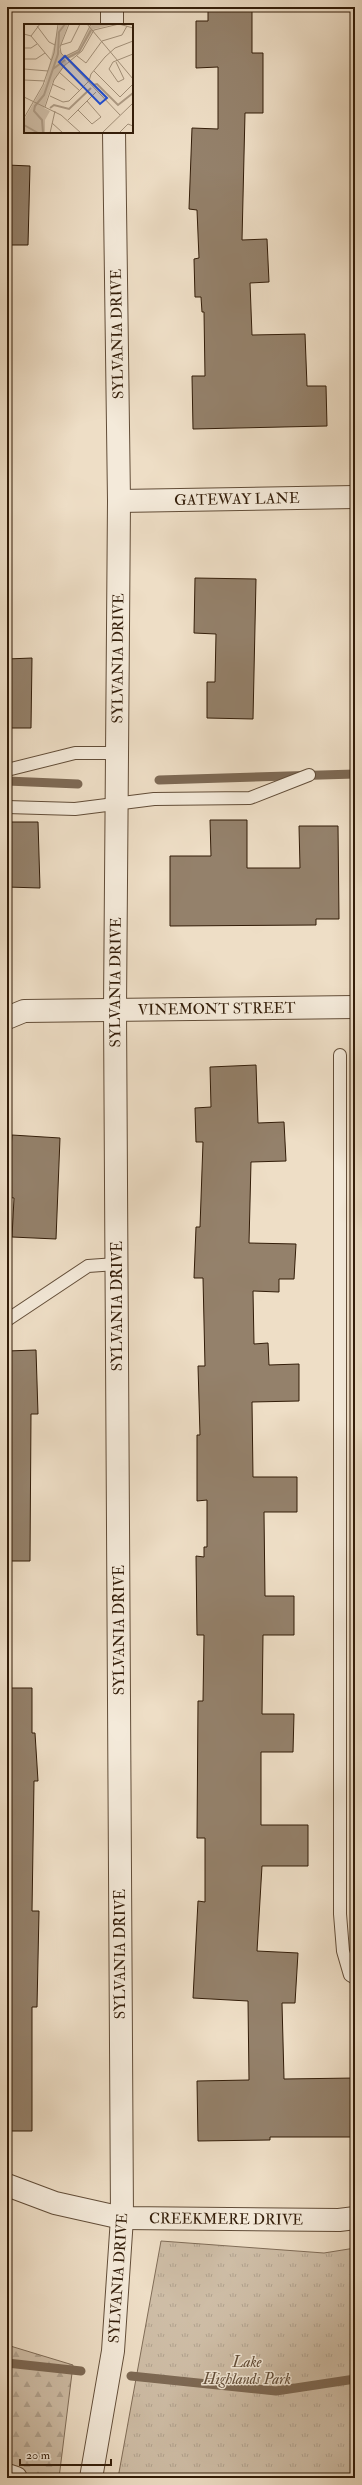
<svg xmlns="http://www.w3.org/2000/svg" width="362" height="2485" font-family="'IM FELL Double Pica',serif">
<style>
.grass{fill:url(#grass-tufts);stroke:#806d58}
.forest{fill:url(#forest-firs);stroke:#806d58}
.lines{fill:none;stroke-linecap:round;stroke-linejoin:round}
.stream{stroke:#7d6954;stroke-width:9}
.building{fill:#94816b;stroke:#331d09}
.lane-casing{stroke:#624d38;stroke-width:14}
.street-casing{stroke:#624d38;stroke-width:24}
.lane{stroke:#f4eada;stroke-width:12}
.street{stroke:#f4eada;stroke-width:22}
.labels{text-anchor:middle;stroke-width:3;stroke-linejoin:round;paint-order:stroke}
.street-label{font-size:15px;fill:#331d09;stroke:#f4eada}
.park-label{font-size:15px;font-style:italic;fill:#624d38;stroke:#f4eada}
.inset-river{fill:none;stroke:#ae9c86;stroke-width:2}
.inset-road{fill:none;stroke:#a3917a;stroke-width:1}
.view{fill:#1d4ed8;fill-opacity:0.15;stroke:#1d4ed8;stroke-width:2}
.inset-edge{fill:none;stroke:#331d09;stroke-width:2}
</style>
<defs>
<pattern id="grass-tufts" width="24" height="20" patternUnits="userSpaceOnUse"><rect width="24" height="20" fill="#cebda6"/><path d="M3 7l-1-3M5 7V3M7 7l1-3M15 17l-1-3M17 17v-4M19 17l1-3" fill="none" stroke="#b1a28e"/></pattern>
<pattern id="forest-firs" width="22" height="20" patternUnits="userSpaceOnUse"><rect width="22" height="20" fill="#cebda6"/><path d="M5 1l3.5 6h-7zM16 11l3.5 6h-7z" fill="#b1a28e"/></pattern>
</defs>
<rect width="100%" height="100%" fill="#eedec6"/>
<filter id="stains"><feTurbulence type="fractalNoise" baseFrequency=".005" numOctaves="4"/><feColorMatrix values="0 0 0 0 .2 0 0 0 0 .09 0 0 0 0 .02 0 0 0 .5 -.17"/></filter>
<radialGradient id="worn" r=".72"><stop offset=".6" stop-color="#630" stop-opacity="0"/><stop offset="1" stop-color="#630" stop-opacity=".3"/></radialGradient>
<polygon class="grass" points="161,2241 324,2253 355,2248 355,2478 118,2478"/>
<polygon class="forest" points="7,2345 73,2365 59,2478 7,2478"/>
<g class="lines">
<g class="stream">
<polyline points="159,780 355,774"/>
<polyline points="7,781 78,784"/>
<polyline points="7,2363 81,2371"/>
<polyline points="131,2376 276,2391 355,2379"/>
</g>
</g>
<g class="building">
<polygon points="208,7 252,7 252,53 263,53 263,113 245,113 242,240 267,239 269,282 250,283 252,335 305,334 307,386 326,386 327,426 193,429 192,376 205,376 204,312 202,312 201,297 195,297 194,259 199,258 197,210 189,209 192,128 218,129 218,67 196,68 196,21 208,21"/>
<polygon points="7,165 30,166 28,245 7,245"/>
<polygon points="195,578 256,579 253,719 207,718 207,682 215,682 216,634 194,633"/>
<polygon points="32,658 31,728 7,728 7,659"/>
<polygon points="210,820 247,820 247,868 300,868 299,826 338,826 339,919 316,919 316,925 170,926 170,856 211,856"/>
<polygon points="8,822 38,822 40,888 7,887"/>
<polygon points="256,1065 258,1123 284,1122 286,1161 251,1162 249,1243 296,1244 294,1279 279,1279 279,1292 253,1291 254,1344 268,1343 269,1365 299,1364 299,1401 252,1402 253,1477 297,1477 297,1512 264,1512 265,1596 294,1596 294,1635 263,1635 262,1714 294,1714 293,1752 261,1752 261,1825 308,1825 308,1866 262,1866 257,1951 298,1953 295,2003 282,2003 284,2079 355,2078 355,2137 270,2137 270,2140 198,2141 197,2081 249,2080 248,2001 193,1998 198,1901 205,1902 205,1838 197,1838 198,1701 203,1701 204,1635 197,1635 196,1556 204,1557 204,1547 207,1547 207,1500 197,1501 197,1435 200,1435 198,1366 205,1366 203,1278 194,1278 196,1227 200,1227 203,1142 196,1142 195,1108 211,1107 210,1067"/>
<polygon points="12,1135 60,1138 56,1239 12,1237 14,1198 7,1197 7,1161 10,1162"/>
<polygon points="36,1350 38,1414 31,1414 30,1561 7,1561 7,1351"/>
<polygon points="7,1688 32,1688 32,1733 35,1733 38,1781 34,1781 32,1911 39,1911 37,2007 32,2007 32,2131 7,2131"/>
</g>
<g class="lines">
<defs>
<g id="lane">
<polyline points="7,770 75,753 117,753"/>
<polyline points="7,807 75,809 154,799 250,798 309,775"/>
<polyline points="340,1055 340,1914 343,1951 350,1975 355,1978"/>
<polyline points="7,1320 88,1266 116,1264"/>
</g>
<g id="street">
<polyline points="112,7 112,25"/>
<path id="s1" d="M 119,501 L 355,497"/>
<path id="s2" d="M 7,1018 L 24,1011 L 355,1007"/>
<path id="s3" d="M 7,2185 L 55,2203 L 122,2218 L 339,2220 L 355,2218"/>
<polyline points="7,2475 16,2478"/>
<path id="s4" d="M 91,2478 L 113,2351 L 122,2218 L 115,1009 L 119,501 L 114,132"/>
</g>
</defs>
<use href="#lane" class="lane-casing"/>
<use href="#street" class="street-casing"/>
<use href="#lane" class="lane"/>
<use href="#street" class="street"/>
</g>
<g class="labels">
<g class="street-label">
<text transform="translate(117 334) rotate(-91)" y="5">SYLVANIA DRIVE</text>
<text dy="5" stroke="none"><textPath href="#s1" startOffset="118">GATEWAY LANE</textPath></text>
<text dy="5" stroke="none"><textPath href="#s4" startOffset="1822">SYLVANIA DRIVE</textPath></text>
<text dy="5" stroke="none"><textPath href="#s4" startOffset="1498">SYLVANIA DRIVE</textPath></text>
<text dy="5" stroke="none"><textPath href="#s2" startOffset="211">VINEMONT STREET</textPath></text>
<text transform="translate(117 1306) rotate(-90)" y="5">SYLVANIA DRIVE</text>
<text transform="translate(119 1630) rotate(-90)" y="5">SYLVANIA DRIVE</text>
<text transform="translate(120 1954) rotate(-90)" y="5">SYLVANIA DRIVE</text>
<text dy="5" stroke="none"><textPath href="#s3" startOffset="224">CREEKMERE DRIVE</textPath></text>
<text dy="5" stroke="none"><textPath href="#s4" startOffset="202">SYLVANIA DRIVE</textPath></text>
</g>
<g class="park-label">
<text x="247" y="2367">Lake<tspan x="247" dy="17">Highlands Park</tspan></text>
</g>
</g>
<g transform="translate(24 24)">
<rect width="109" height="109" fill="#eedec6"/>
<path d="M 35,0 L 44,0 L 35,25 L 43,38 L 28,59 L 20,84 L 26,87 L 21,96 L 21,109 L 0,109 L 0,96 L 21,59 Z" fill="#cebda6"/>
<path d="M 68,0 L 91,0 L 70,5 L 56,27 L 49,33 L 42,35 L 40,32 L 54,26 Z" fill="#cebda6"/>
<path class="inset-river" d="M 43,34 L 55,28 L 67,6M 29,45 L 41,36M 69,61 L 73,60 L 94,81 L 109,69M 26,84 L 30,81 L 45,85 L 67,64M 0,101 L 14,109M 19,109 L 18,96 L 10,87 L 11,82 L 20,71 L 34,30 L 35,8 L 41,0"/>
<path class="inset-road" d="M 45,0 L 36,23 L 37,29 L 96,91M 63,0 L 109,55M 13,2 L 25,18 L 31,21M 0,10 L 7,12 L 27,36M 7,12 L 16,0M 37,21 L 47,18 L 56,0M 0,24 L 7,24 L 13,20M 53,32 L 62,39 L 78,17 L 98,11 L 103,2M 40,33 L 54,26 L 67,0M 0,35 L 12,35 L 21,29M 0,45 L 24,47M 85,45 L 94,58 L 100,55 L 92,38M 85,45 L 89,38 L 109,30M 70,47 L 96,73 L 109,60M 35,48 L 56,67M 0,56 L 21,57M 28,60 L 41,66M 26,72 L 39,78 L 45,77 L 65,57 L 67,50 L 81,33 L 91,24 L 109,17M 0,73 L 37,91 L 57,109M 21,83 L 30,56 L 40,42 L 58,27 L 70,6 L 95,0 L 109,4M 54,86 L 68,100 L 77,93 L 63,77M 0,94 L 19,61 L 30,29 L 34,0M 44,96 L 72,68M 28,99 L 39,109M 26,109 L 31,87M 78,109 L 109,79M 95,109 L 104,100 L 109,102"/>
<path class="view" d="M 41,32 L 83,74 L 76,80 L 35,38 Z"/>
<rect width="109" height="109" class="inset-edge"/>
</g>
<rect width="362" height="2485" fill="none" stroke="#eedec6" stroke-width="24"/>
<rect x="8" y="8" width="346" height="2469" fill="none" stroke="#331d09" stroke-width="2"/>
<rect x="12" y="12" width="338" height="2461" fill="none" stroke="#331d09"/>
<path d="M20 2459v6h91v-6" fill="none" stroke="#331d09" stroke-width="2"/>
<text x="26" y="2459" font-size="12" fill="#331d09" stroke="#f4eada" stroke-width="3" paint-order="stroke">20 m</text>
<rect width="100%" height="100%" filter="url(#stains)"/>
<rect width="100%" height="100%" fill="url(#worn)"/>
</svg>
